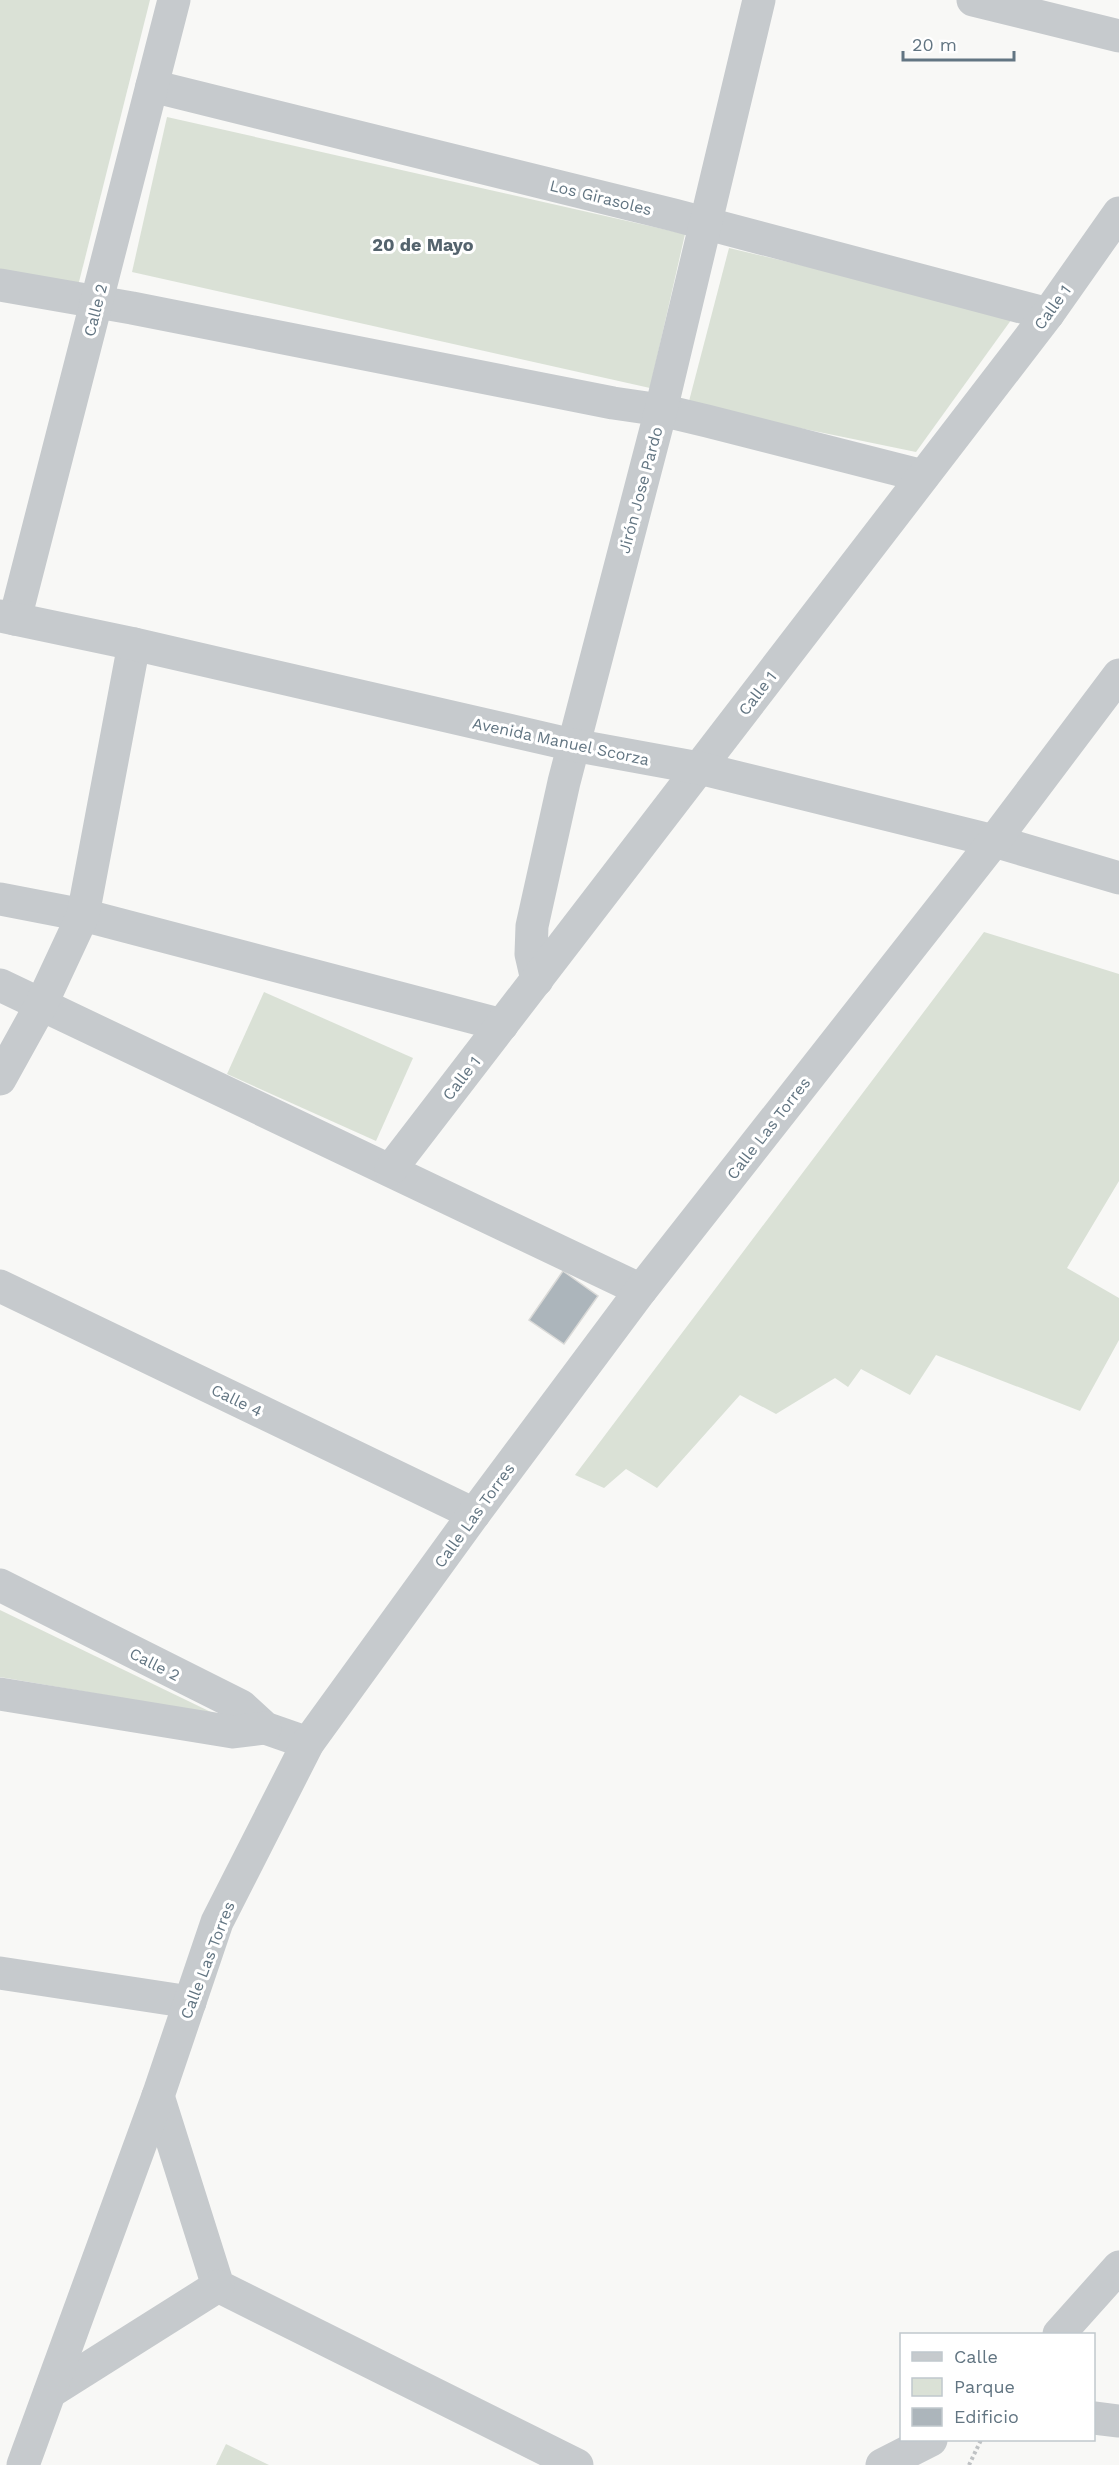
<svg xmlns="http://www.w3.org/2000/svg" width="1119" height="2465" font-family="'Work Sans',sans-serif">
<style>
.green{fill:#dae1d6}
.building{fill:#acb5bb;stroke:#dadad8;stroke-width:1.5}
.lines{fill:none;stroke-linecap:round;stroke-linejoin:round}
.path{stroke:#bfc2c4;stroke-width:4;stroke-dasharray:3 3;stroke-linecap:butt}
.minor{stroke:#c6cacd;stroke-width:33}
.tertiary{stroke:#c6cacd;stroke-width:33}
.labels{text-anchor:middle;stroke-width:6;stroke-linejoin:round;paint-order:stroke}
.street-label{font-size:16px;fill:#627582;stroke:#fff}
.neighbourhood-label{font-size:18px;font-weight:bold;fill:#54636d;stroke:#fff}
</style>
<rect width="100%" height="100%" fill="#f8f8f6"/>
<g class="green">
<polygon points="0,0 150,0 78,286 0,269"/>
<polygon points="167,117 685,234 650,388 132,272"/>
<polygon points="729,248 1014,316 916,452 688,405"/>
<polygon points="984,932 1119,974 1119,1181 1067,1268 1119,1298 1119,1340 1080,1411 936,1355 910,1395 861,1369 848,1387 835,1378 776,1414 740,1395 657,1488 626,1469 604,1488 575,1475"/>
<polygon points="264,992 413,1058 376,1141 227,1074"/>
<polygon points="0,1610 215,1714 0,1677"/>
<polygon points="226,2444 269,2465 216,2465"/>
</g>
<polygon class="building" points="563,1271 598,1296 564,1344 529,1320"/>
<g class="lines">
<polyline class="path" points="969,2465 981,2440"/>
<g class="minor">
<polyline points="973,0 1119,36"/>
<polyline points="152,86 674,215 1048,314"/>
<polyline points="0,285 132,308 613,403 661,410 707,421 923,476"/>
<polyline points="15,619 174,0"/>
<polyline points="0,899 83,915 502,1025"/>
<polyline points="537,980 531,954 532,926 564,782 661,410 759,0"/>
<polyline points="0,985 641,1290"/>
<polyline points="0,1079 41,1005 83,915 134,644"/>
<polyline points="391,1169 1048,314 1119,213"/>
<polyline points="0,1286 474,1514"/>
<polyline points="0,1585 241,1706 265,1728 308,1743"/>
<polyline points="0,1694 233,1732 265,1728"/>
<polyline points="0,1973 190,2002"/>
<polyline points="158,2096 218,2286 577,2465"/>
<polyline points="1059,2334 1119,2267"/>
<polyline points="50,2392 218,2286"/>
<polyline points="1094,2418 1119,2421"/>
<polyline points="882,2465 931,2440"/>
</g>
<g class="tertiary">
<polyline points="0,616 134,644 573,745 699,768 994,841 1119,878"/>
<polyline points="23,2465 158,2096 217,1922 308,1743 474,1514 641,1290 994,841 1119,675"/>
</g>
</g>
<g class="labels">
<g class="street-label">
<text transform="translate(601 197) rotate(14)" y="6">Los Girasoles</text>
<text transform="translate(1052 307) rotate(-54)" y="6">Calle 1</text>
<text transform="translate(95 310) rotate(-76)" y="6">Calle 2</text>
<text transform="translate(640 490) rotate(-75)" y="6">Jirón Jose Pardo</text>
<text transform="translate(757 693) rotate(-52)" y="6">Calle 1</text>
<text transform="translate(561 741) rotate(12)" y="6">Avenida Manuel Scorza</text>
<text transform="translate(461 1078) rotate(-52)" y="6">Calle 1</text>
<text transform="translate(768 1128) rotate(-52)" y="6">Calle Las Torres</text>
<text transform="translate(237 1400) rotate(26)" y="6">Calle 4</text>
<text transform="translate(474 1515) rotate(-54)" y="6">Calle Las Torres</text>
<text transform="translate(155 1664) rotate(27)" y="6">Calle 2</text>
<text transform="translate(207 1960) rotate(-69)" y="6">Calle Las Torres</text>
</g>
<g class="neighbourhood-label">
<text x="423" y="251">20 de Mayo</text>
</g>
</g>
<rect x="900" y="2333" width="195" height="108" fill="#ffffff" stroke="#c0c8cd" stroke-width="1.5"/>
<rect x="912" y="2352" width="30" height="9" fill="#c6cacd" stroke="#c0c8cd" stroke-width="1.5"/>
<text x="954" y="2363" font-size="18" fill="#627582">Calle</text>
<rect x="912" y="2378" width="30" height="18" fill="#dae1d6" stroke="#c0c8cd" stroke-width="1.5"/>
<text x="954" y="2393" font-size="18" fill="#627582">Parque</text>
<rect x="912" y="2408" width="30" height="18" fill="#acb5bb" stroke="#c0c8cd" stroke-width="1.5"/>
<text x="954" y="2423" font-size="18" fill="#627582">Edificio</text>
<path d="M903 51v9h111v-9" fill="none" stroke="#627582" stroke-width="3"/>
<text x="912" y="51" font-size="18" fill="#627582" stroke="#ffffff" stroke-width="4.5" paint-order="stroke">20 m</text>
</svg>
